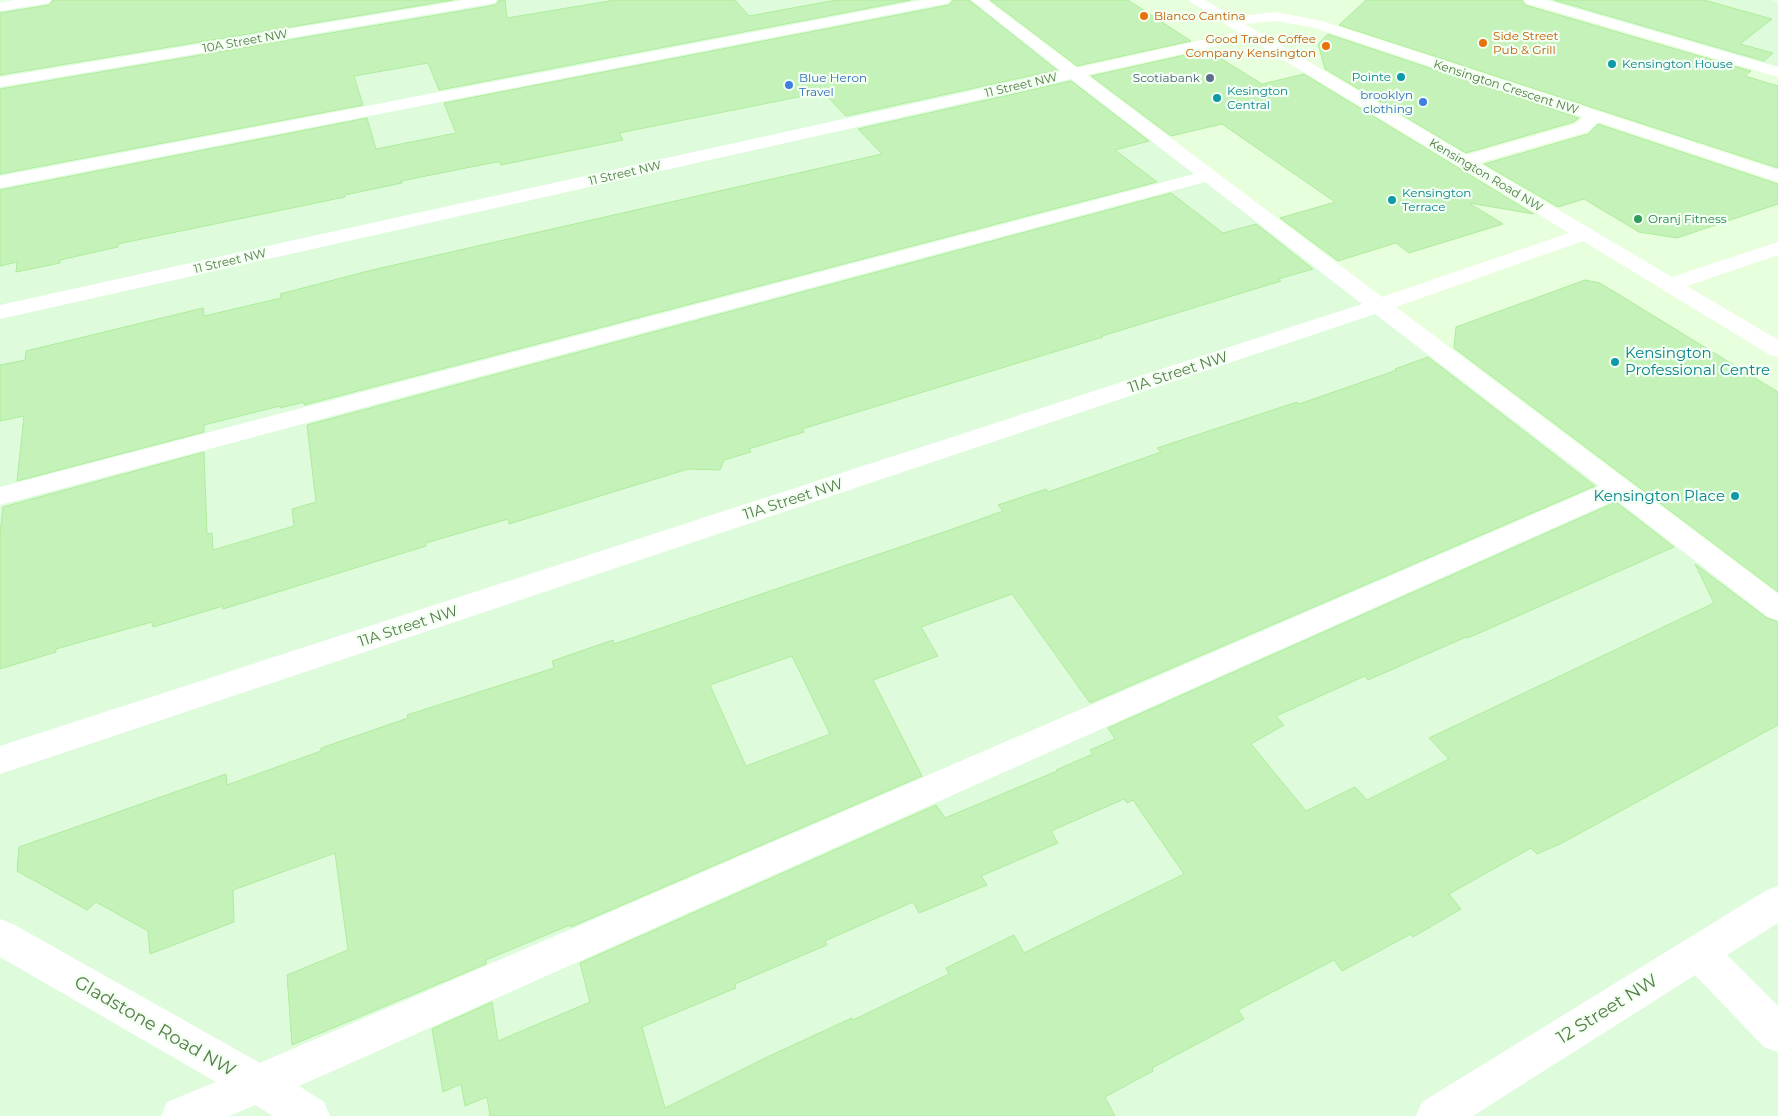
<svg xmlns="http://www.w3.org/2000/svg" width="1778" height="1116" font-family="Montserrat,sans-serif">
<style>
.residential{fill:#defcdc}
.commercial{fill:#e8ffdd}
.building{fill:#c5f2b8;stroke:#afec9c;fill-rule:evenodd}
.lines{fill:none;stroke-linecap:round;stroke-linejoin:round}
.minor{fill:#fff;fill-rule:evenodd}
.food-dot{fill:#e8710a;stroke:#f2fff2;stroke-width:2}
.culture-dot{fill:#0f9aa8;stroke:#f2fff2;stroke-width:2}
.service-dot{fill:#5c6f8a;stroke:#f2fff2;stroke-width:2}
.shop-dot{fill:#3f7fe0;stroke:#f2fff2;stroke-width:2}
.leisure-dot{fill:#2e9e5b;stroke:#f2fff2;stroke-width:2}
.labels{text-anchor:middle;stroke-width:4.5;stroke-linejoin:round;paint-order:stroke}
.far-food-label{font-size:12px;fill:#c56008;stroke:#f2fff2;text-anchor:start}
.far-street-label{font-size:12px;fill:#567d48;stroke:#f2fff2}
.far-culture-label{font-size:12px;fill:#0d838f;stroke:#f2fff2;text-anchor:start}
.far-shop-label{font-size:12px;fill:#366cbe;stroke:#f2fff2;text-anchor:start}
.far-service-label{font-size:12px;fill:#4e5e75;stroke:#f2fff2;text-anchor:end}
.far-leisure-label{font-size:12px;fill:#27864d;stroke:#f2fff2;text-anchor:start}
.culture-label{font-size:15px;fill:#0d838f;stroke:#f2fff2;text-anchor:start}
.street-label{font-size:15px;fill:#567d48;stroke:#f2fff2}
.near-street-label{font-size:18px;fill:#567d48;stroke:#f2fff2}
</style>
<rect width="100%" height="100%" fill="#e9ffe9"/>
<g class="residential">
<polygon points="33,0 978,0 1778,609 1778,1116 0,1116 0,5"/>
<polygon points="1531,0 1770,0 1778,2 1778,75"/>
</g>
<polygon class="commercial" points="978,0 1531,0 1778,75 1778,609"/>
<g class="building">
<polygon points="53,0 453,0 0,75 0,13 49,5"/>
<polygon points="499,0 505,0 507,18 615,0 735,0 749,16 836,0 911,0 439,90 428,63 354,76 363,105 0,174 0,89 490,6 497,4"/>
<polygon points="953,0 969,0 1057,70 846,116 823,92 619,133 623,140 501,165 500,162 496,162 401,181 402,183 345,195 345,197 118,244 118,247 60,260 60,263 16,272 17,262 0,266 0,190 367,118 376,149 456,133 444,103 949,5"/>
<polygon points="990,0 1128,0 1191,41 1077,66"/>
<polygon points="1366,0 1522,0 1525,5 1751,71 1745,76 1778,86 1778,168 1339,25"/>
<polygon points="1554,0 1704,0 1772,19 1740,44 1773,53 1764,61"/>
<polygon points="1328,34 1579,118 1574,122 1466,153 1325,69 1318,44"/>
<polygon points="1207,50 1262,84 1304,74 1534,214 1469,203 1503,224 1409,253 1396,243 1338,261 1280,218 1335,202 1222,124 1171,136 1091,76"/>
<polygon points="1071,81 1149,141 1115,150 1157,182 304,405 304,402 280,408 280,406 204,425 204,432 17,481 24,416 0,421 0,365 25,360 26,351 203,308 204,316 281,298 280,294 372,270 882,154 858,129"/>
<polygon points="1598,124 1778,184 1778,204 1677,238 1639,232 1584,199 1558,207 1484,164 1588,134"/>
<polygon points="1171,193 1223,233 1256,224 1313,269 1278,279 1281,281 1102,336 1103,337 802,429 804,432 749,449 751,452 724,460 720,470 688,469 509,524 508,519 426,543 426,546 223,609 223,606 153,627 152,622 56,649 56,652 0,669 0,533 3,507 204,452 207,534 212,533 213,550 294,526 292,509 316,502 307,425"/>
<polygon points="1585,280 1600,283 1778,392 1778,592 1454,348 1456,327"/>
<path d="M 1428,357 L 1595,486 L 1090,703 L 1012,594 L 921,627 L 938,656 L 873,680 L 922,776 L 571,927 L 570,925 L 486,960 L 486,964 L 292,1045 L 287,975 L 348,950 L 335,853 L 233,890 L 234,922 L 150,954 L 148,931 L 96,902 L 87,910 L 17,871 L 19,847 L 226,774 L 227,785 L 321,751 L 321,748 L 408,718 L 407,715 L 554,668 L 552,661 L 613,640 L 614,644 L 947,531 L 1003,511 L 998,505 L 1046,489 L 1048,492 L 1161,452 L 1157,448 L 1297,402 L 1299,404 L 1397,370 L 1395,369 ZM 792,656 L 830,734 L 746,766 L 710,685 Z"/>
<path d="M 1616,502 L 1674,547 L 1468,638 L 1466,637 L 1368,680 L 1365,676 L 1276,716 L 1284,725 L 1251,744 L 1306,811 L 1355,787 L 1367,800 L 1449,759 L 1429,738 L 1714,603 L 1695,564 L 1767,618 L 1778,622 L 1778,725 L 1562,843 L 1537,854 L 1531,848 L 1449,894 L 1461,909 L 1413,937 L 1411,934 L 1342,971 L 1334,960 L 1238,1010 L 1244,1019 L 1152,1068 L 1153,1071 L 1105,1097 L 1115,1116 L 490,1116 L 487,1097 L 465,1106 L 461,1084 L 443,1092 L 432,1029 L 492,1002 L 498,1041 L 590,1002 L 580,963 L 936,805 L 945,818 L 1057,771 L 1056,770 L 1093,754 L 1090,750 L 1115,739 L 1108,728 ZM 1124,799 L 1127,803 L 1133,800 L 1184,874 L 1024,953 L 1014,935 L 946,968 L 949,974 L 853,1020 L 852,1018 L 765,1058 L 665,1108 L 642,1027 L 736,988 L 735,984 L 827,945 L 825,941 L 913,902 L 919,913 L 987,885 L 981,876 L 1058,843 L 1051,831 Z"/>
</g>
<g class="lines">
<g class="minor">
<polygon points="16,0 51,0 49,3 44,4 0,11 0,3"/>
<polygon points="464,0 497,0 495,3 490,4 0,87 0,77"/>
<polygon points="921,0 951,0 949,3 944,4 0,188 0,176"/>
<path d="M 971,0 L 987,0 L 1077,68 L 1238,32 L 1188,0 L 1205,0 L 1234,17 L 1275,12 L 1322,21 L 1778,170 L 1778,182 L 1598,122 L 1587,132 L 1479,163 L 1672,277 L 1778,242 L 1778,255 L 1687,286 L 1778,340 L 1778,357 L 1770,355 L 1583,241 L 1396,307 L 1778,594 L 1778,620 L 1768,617 L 1616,500 L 299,1086 L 324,1102 L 330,1116 L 273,1116 L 255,1105 L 229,1116 L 161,1116 L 167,1102 L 216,1082 L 0,957 L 0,919 L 13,924 L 260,1063 L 1599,486 L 1375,314 L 0,774 L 0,746 L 1362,304 L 1205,182 L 0,505 L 0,487 L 1194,174 L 1071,79 L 0,319 L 0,305 L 1061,71 ZM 1275,21 L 1312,27 L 1583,117 L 1575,124 L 1466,155 L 1245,24 ZM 1249,39 L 1569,233 L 1382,297 L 1087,75 Z"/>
<polygon points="1524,0 1547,0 1778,67 1778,77 1526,3"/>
<polygon points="1778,886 1778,923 1727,955 1778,1006 1778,1052 1764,1047 1695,975 1473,1116 1416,1116 1422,1102 1765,891"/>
</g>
</g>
<g class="food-dot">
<circle cx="1144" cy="16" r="5"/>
<circle cx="1483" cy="43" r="5"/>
<circle cx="1326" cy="46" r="5"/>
</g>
<g class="culture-dot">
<circle cx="1612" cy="64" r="5"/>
<circle cx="1401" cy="77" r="5"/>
<circle cx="1217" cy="98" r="5"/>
<circle cx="1392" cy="200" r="5"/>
<circle cx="1615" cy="362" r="5"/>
<circle cx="1735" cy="496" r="5"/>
</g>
<circle class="service-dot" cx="1210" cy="78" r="5"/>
<g class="shop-dot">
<circle cx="789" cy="85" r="5"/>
<circle cx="1423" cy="102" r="5"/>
</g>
<circle class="leisure-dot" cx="1638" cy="219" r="5"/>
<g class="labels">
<g class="far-food-label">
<text x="1154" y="20">Blanco Cantina</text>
<text x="1493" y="40">Side Street<tspan x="1493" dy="14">Pub &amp; Grill</tspan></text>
<text x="1316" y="43" text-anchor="end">Good Trade Coffee<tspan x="1316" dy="14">Company Kensington</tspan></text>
</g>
<g class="far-street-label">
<text transform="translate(245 41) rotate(-10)" y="4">10A Street NW</text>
<text transform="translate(1021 85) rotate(-13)" y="4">11 Street NW</text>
<text transform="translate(1506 87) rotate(18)" y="4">Kensington Crescent NW</text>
<text transform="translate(625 173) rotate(-13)" y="4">11 Street NW</text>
<text transform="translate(1486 175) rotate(31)" y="4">Kensington Road NW</text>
<text transform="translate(230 261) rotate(-13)" y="4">11 Street NW</text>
</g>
<g class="far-culture-label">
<text x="1622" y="68">Kensington House</text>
<text x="1391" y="81" text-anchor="end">Pointe</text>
<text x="1227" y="95">Kesington<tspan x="1227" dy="14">Central</tspan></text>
<text x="1402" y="197">Kensington<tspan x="1402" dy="14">Terrace</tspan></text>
</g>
<g class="far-shop-label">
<text x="799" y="82">Blue Heron<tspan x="799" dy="14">Travel</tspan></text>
<text x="1413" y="99" text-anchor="end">brooklyn<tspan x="1413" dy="14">clothing</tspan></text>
</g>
<g class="far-service-label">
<text x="1200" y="82">Scotiabank</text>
</g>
<g class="far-leisure-label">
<text x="1648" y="223">Oranj Fitness</text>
</g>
<g class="culture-label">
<text x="1625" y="358">Kensington<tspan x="1625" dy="17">Professional Centre</tspan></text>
<text x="1725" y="501" text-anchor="end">Kensington Place</text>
</g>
<g class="street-label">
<text transform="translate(1178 372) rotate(-18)" y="5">11A Street NW</text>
<text transform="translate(793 499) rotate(-18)" y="5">11A Street NW</text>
<text transform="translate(408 626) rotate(-18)" y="5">11A Street NW</text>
</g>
<g class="near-street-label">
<text transform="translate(1607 1009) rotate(-32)" y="6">12 Street NW</text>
<text transform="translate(155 1026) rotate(30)" y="6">Gladstone Road NW</text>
</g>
</g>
</svg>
